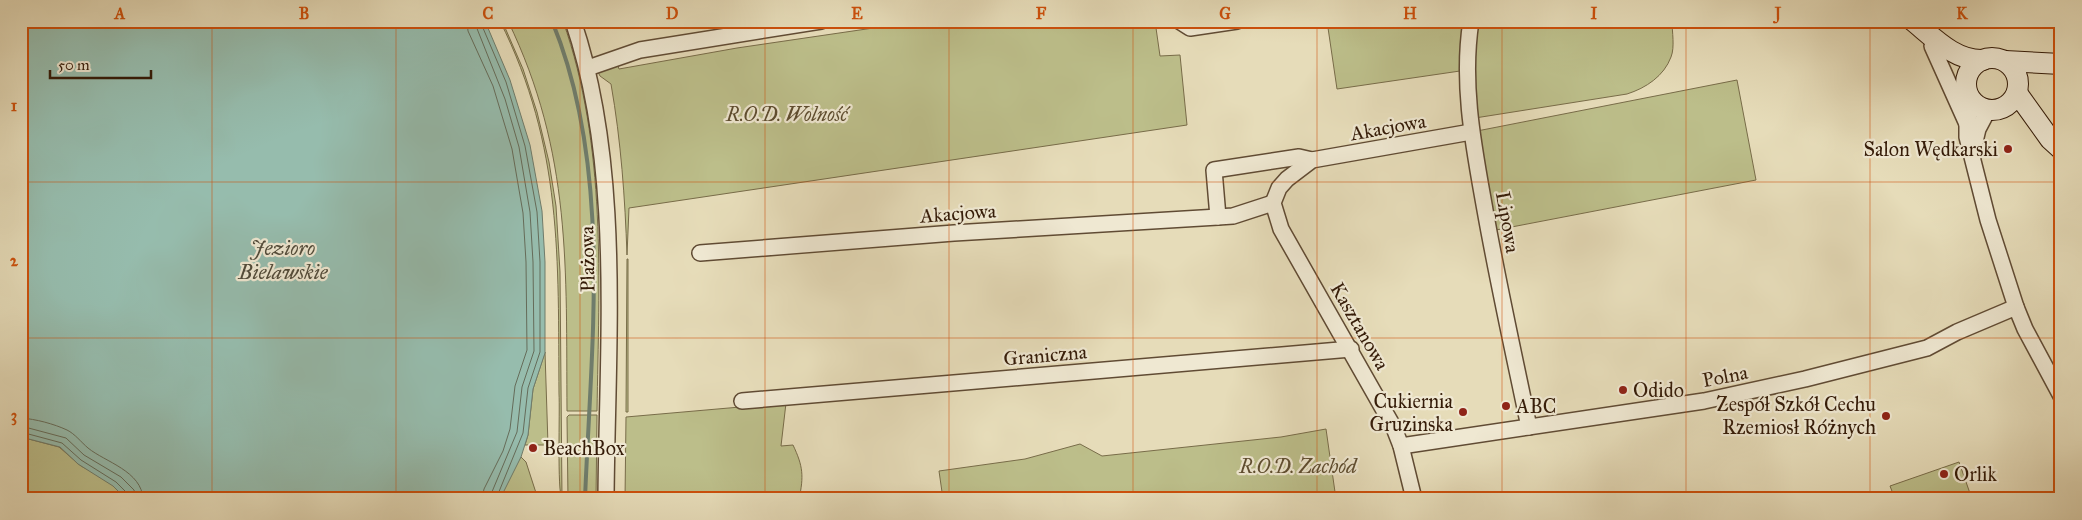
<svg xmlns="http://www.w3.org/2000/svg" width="2082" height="520" font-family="'IM FELL Great Primer',serif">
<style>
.green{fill:#bcbe8a;stroke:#786c49}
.water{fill:#96bcad;stroke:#6f7c6b}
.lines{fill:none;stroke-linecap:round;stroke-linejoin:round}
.shore{stroke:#656c5a;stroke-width:1}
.stream{stroke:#6f7c6b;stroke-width:4}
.street-casing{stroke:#604b34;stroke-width:18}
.secondary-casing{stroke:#341b08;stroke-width:22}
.street{stroke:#efe8d2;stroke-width:15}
.secondary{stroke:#efe8d2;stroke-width:20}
.grid{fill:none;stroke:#cd500b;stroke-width:1;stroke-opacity:0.55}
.poi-dot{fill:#8f2418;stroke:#efe8d2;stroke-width:2}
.labels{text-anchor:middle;stroke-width:4.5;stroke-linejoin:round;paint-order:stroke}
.park-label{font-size:20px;font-style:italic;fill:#5d4c2f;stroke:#efe8d2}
.street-label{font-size:20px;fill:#341b08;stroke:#efe8d2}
.poi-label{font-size:20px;fill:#341b08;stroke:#efe8d2;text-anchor:start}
.water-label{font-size:21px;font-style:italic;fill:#514b3a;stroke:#efe8d2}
.neatline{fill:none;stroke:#cd500b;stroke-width:2}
.grid-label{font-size:16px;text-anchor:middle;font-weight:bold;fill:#cd500b}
</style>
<rect width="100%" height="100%" fill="#e6dcb9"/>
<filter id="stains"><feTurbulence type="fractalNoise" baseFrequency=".004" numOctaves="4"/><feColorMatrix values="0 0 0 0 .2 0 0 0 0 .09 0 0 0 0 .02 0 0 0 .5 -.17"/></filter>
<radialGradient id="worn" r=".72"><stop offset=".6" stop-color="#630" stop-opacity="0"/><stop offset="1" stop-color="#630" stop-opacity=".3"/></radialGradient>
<g class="green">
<path d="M 500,21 L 503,23 L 523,69 L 537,112 L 549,162 L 556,206 L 560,272 L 562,499 C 557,492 560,410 559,394 C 558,259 563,147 500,21 Z"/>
<path d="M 508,21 L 563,21 C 607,146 599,281 597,411 L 567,411 C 566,269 572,153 508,21 Z"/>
<path d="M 921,21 L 1155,21 L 1160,56 L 1180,55 L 1187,125 L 629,208 L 627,255 C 625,198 621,141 611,84 L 600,76 L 598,72 L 617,63 L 619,69 L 737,48 Z"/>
<polygon points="1327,21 1466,21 1460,71 1337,89"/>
<path d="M 1478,21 L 1672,21 C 1672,32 1675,47 1671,57 C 1664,76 1646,88 1627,94 L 1475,118 L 1475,42 Z"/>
<polygon points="1737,80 1756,180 1496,230 1477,131"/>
<polygon points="627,259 628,259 628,412 626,412"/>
<polygon points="545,352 548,445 525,445 528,435 533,389"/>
<path d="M 786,403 L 781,446 L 793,445 C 803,466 804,476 799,499 L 625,499 L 626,417 Z"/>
<polygon points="569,415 597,415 596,499 568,499 567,417"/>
<polygon points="1326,429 1336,499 943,499 939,471 1025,459 1080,444 1102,456 1281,437"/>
<polygon points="21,437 59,447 81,466 110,481 129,499 21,499"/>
<polygon points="521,457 526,462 538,499 491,499"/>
<polygon points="1959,462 1972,499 1895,499 1890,486"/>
</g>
<polygon class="water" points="21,21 485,21 510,80 530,145 542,211 545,262 545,353 533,389 528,435 521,457 500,499 126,499 113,486 78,464 60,447 21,437"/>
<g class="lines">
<g class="shore">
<polyline points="467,21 468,31 493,86 512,149 523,213 526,262 527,350 515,386 510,429 503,451 484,489 482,499"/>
<polyline points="474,21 505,99 519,147 530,212 533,262 534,351 522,387 517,432 489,499"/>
<polyline points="480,21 506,82 525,146 537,212 540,262 540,352 528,388 523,433 496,499"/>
<path d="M 21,418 C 36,419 54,424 67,430 C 75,434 81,442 88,448 C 105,462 142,471 143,499"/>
<polyline points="21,426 66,438 84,455 121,477 134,490 136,499"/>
<polyline points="21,432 62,443 81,460 116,482 128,494 129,499"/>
</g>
<path class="stream" d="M 552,21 C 613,168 591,344 585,499"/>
<defs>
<g id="street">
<path d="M 573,21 C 623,168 607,345 606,499"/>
<polyline points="1179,21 1190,28 1237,21"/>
<path d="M 1471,21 C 1461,85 1474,148 1485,210 C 1498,283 1514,355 1529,427"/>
<polyline points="1932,46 1967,124"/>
<polyline points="588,68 640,50 821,21"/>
<polyline points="1972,100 1967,124 1967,137 1988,220 2016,307 2025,329 2061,396"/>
<polyline points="1973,150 1978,129 1988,110"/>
<polyline points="1218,217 1214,170 1299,157 1312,160"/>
<polyline points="700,253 954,233 1218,217 1233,216 1273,203"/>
<polyline points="742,401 1351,349"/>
<polyline points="1401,446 1704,401 1805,379 1927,348 1957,332 2016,307"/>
<polyline points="1414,499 1401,446 1394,428 1281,229 1273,203 1279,188 1287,179 1312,160 1471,132"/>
</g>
<g id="secondary">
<path d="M 1913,21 C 1934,38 1955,61 1983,60"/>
<circle cx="1992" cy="84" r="26"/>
<polyline points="2005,61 2061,64"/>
<polyline points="2017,93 2050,139 2061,149"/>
</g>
</defs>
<use href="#street" class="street-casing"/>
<use href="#secondary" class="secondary-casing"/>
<use href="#street" class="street"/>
<use href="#secondary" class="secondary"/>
</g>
<path class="grid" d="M 212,21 L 212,499M 396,21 L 396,499M 580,21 L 580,499M 765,21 L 765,499M 949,21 L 949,499M 1133,21 L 1133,499M 1317,21 L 1317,499M 1502,21 L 1502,499M 1686,21 L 1686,499M 1870,21 L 1870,499M 21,182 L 2061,182M 21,338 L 2061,338"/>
<g class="poi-dot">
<circle cx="2008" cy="149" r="5"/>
<circle cx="1623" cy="390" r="5"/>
<circle cx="1506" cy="406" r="5"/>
<circle cx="1463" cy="412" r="5"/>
<circle cx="1886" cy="416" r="5"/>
<circle cx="533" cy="448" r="5"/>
<circle cx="1944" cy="474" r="5"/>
</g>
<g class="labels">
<g class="park-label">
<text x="787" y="121">R.O.D. Wolność</text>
<text x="1298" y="473">R.O.D. Zachód</text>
</g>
<g class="street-label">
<text transform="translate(1388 127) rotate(-10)" y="7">Akacjowa</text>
<text transform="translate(958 213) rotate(-4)" y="7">Akacjowa</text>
<text transform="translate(1508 222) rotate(80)" y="7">Lipowa</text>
<text transform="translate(587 259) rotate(-91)" y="7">Plażowa</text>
<text transform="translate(1360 326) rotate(60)" y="7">Kasztanowa</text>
<text transform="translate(1045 355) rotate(-5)" y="7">Graniczna</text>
<text transform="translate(1725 376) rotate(-11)" y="7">Polna</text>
</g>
<g class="poi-label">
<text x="1998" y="156" text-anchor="end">Salon Wędkarski</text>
<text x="1633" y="397">Odido</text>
<text x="1453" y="408" text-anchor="end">Cukiernia<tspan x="1453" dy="23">Gruzinska</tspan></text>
<text x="1876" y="411" text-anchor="end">Zespół Szkół Cechu<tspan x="1876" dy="23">Rzemiosł Różnych</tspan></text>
<text x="1516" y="413">ABC</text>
<text x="543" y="455">BeachBox</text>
<text x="1954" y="481">Orlik</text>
</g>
<g class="water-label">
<text x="283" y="255">Jezioro<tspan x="283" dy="24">Bielawskie</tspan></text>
</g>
</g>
<rect width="2082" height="520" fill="none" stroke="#e6dcb9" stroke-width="55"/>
<path d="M50 70v8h101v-8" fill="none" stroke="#341b08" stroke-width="2.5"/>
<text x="58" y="70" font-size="15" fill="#341b08" stroke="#efe8d2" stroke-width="4" paint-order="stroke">50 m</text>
<rect x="28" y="28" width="2026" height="464" class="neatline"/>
<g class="grid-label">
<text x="120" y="19">A</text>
<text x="304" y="19">B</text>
<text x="488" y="19">C</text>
<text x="672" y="19">D</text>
<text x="857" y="19">E</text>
<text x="1041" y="19">F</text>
<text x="1225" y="19">G</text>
<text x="1410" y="19">H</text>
<text x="1594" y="19">I</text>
<text x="1778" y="19">J</text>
<text x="1962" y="19">K</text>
<text x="14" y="111">1</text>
<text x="14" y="266">2</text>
<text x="14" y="421">3</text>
</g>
<rect width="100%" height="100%" filter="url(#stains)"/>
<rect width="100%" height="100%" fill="url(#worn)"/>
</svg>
